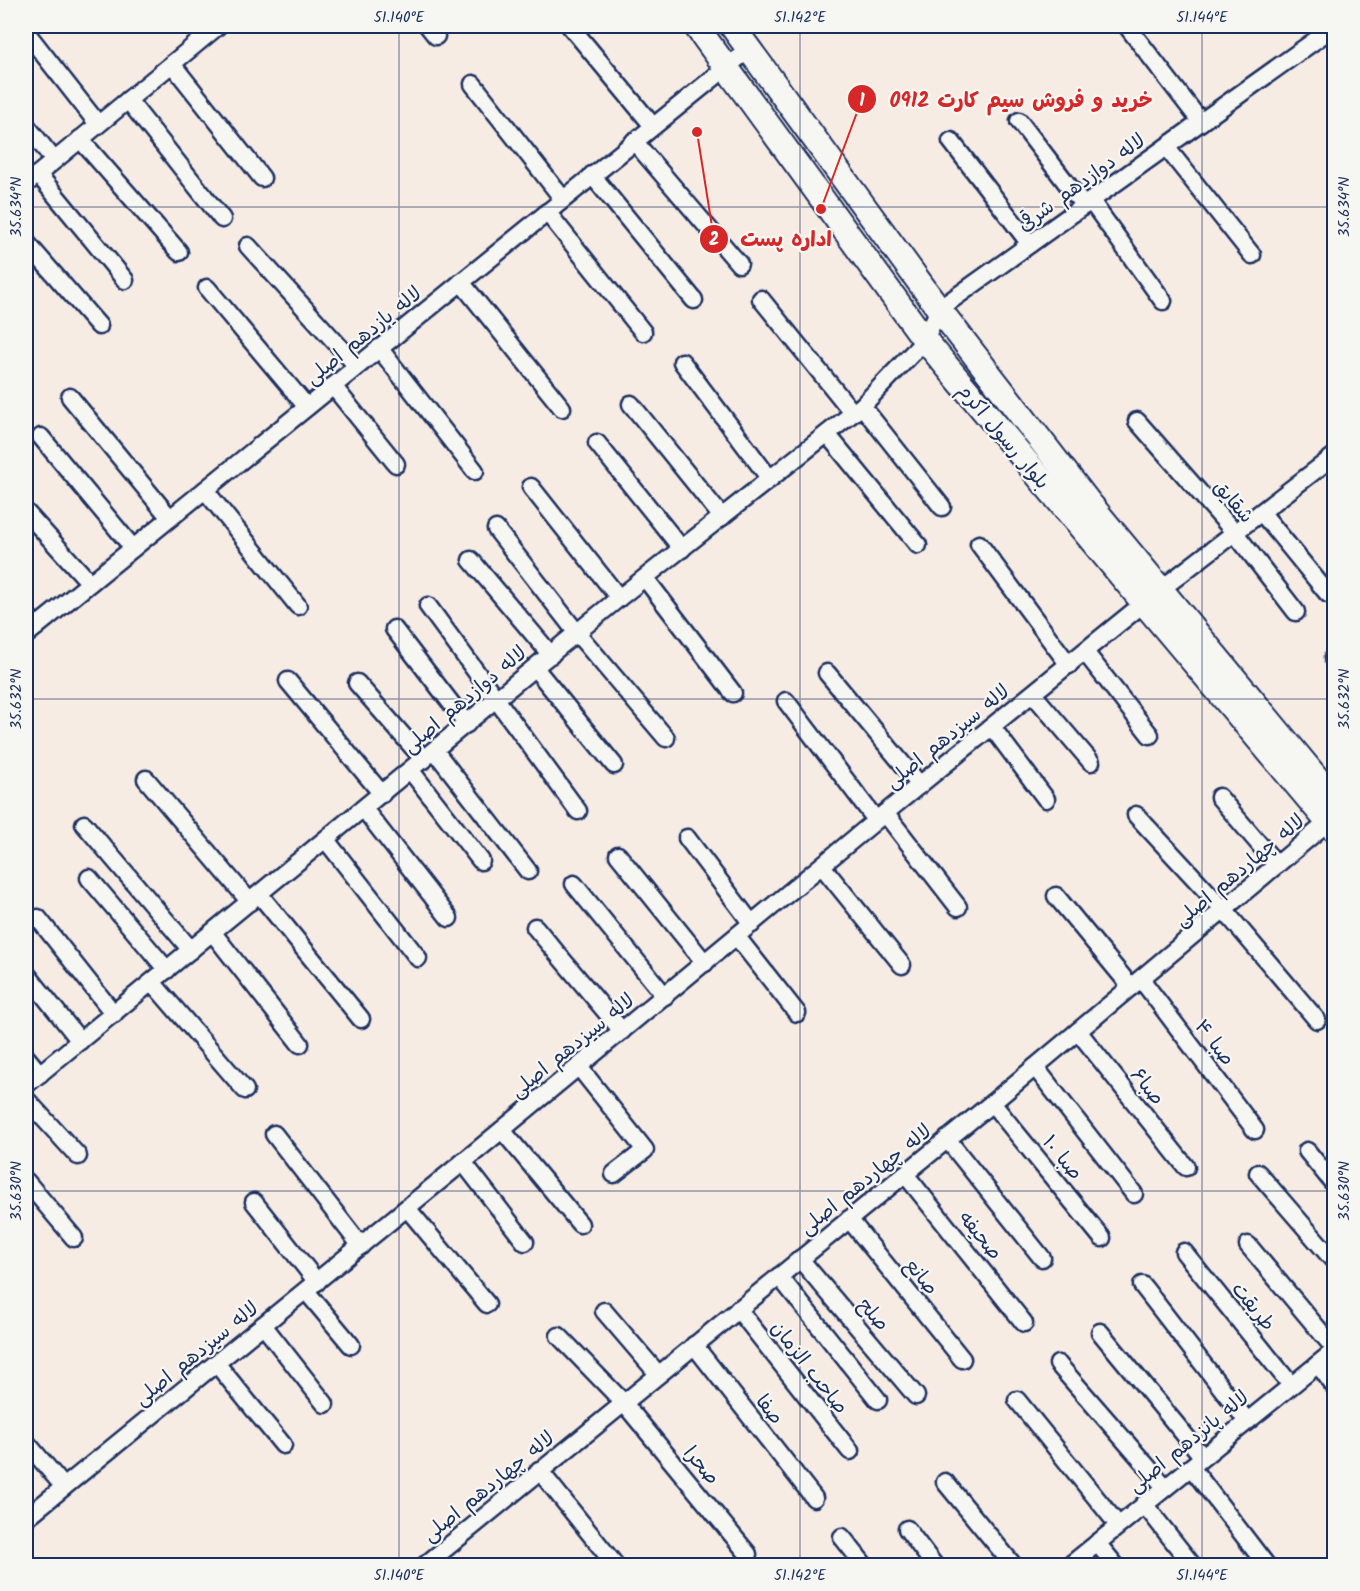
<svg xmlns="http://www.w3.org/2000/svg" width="1360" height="1591" font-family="Kalam,'Playpen Sans Arabic',sans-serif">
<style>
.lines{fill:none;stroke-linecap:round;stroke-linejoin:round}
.minor-casing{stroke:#1b2f5e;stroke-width:21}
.secondary-casing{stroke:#1b2f5e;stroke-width:28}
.minor{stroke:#f6f6f2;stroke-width:16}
.secondary{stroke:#f6f6f2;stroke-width:24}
.ticks{fill:none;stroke:#1b2f5e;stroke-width:1.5;stroke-opacity:0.45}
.labels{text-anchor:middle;stroke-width:4.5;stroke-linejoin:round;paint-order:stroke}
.street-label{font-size:20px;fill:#1b2f5e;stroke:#f6f6f2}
.leader{fill:none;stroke:#d62828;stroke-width:2}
.callout-dot{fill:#d62828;stroke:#f6f6f2;stroke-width:2}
.mark-label{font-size:18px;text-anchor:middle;font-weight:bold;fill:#fff}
.callout-label{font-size:21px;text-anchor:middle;font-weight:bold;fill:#d62828;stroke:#f6f6f2;stroke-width:4.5;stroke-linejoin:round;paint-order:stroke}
.neatline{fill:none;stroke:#1b2f5e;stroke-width:2}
.ticks-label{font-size:15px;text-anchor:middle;fill:#1b2f5e}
</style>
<rect width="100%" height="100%" fill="#f7ece4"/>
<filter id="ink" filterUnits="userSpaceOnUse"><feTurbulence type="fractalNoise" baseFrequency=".0167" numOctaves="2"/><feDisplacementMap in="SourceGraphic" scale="12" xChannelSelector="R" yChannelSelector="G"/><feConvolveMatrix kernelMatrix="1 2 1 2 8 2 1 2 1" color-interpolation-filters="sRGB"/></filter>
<g filter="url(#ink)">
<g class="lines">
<defs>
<g id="minor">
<polyline points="428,26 436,36"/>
<polyline points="570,26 653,126"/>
<polyline points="1127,26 1201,122"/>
<polyline points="26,32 98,124"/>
<polyline points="172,64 262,178"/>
<polyline points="473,84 563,199"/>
<polyline points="128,100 222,219"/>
<polyline points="1019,121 1084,206"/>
<polyline points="26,125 54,160"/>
<polyline points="80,139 179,252"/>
<polyline points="634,141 739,264"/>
<polyline points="951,141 1030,244"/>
<polyline points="1166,147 1252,255"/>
<polyline points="38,174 125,280"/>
<polyline points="592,175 694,300"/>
<polyline points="26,184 218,26"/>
<polyline points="1091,201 1163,301"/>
<polyline points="547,212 643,332"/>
<polyline points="26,242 99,326"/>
<polyline points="248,246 357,366"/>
<polyline points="461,282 562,408"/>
<polyline points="207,288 307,407"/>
<polyline points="761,299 853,413"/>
<polyline points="379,348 475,471"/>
<polyline points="682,362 770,479"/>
<polyline points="333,386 396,464"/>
<polyline points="70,397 170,518"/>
<polyline points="631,404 722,517"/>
<polyline points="862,406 942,507"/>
<polyline points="1137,421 1235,533 1296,612"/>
<polyline points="827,434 918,545"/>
<polyline points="41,437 133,548"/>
<polyline points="597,443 682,549"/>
<polyline points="531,487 619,598"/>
<polyline points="205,490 298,606"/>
<polyline points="26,512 90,583"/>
<polyline points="1262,513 1328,594"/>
<polyline points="496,529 577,633 666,738"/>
<polyline points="979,544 1069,665"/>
<polyline points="471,560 551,655"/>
<polyline points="645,578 733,693"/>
<polyline points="428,606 578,811"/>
<polyline points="26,614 36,627"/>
<polyline points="394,629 467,724"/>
<polyline points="26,635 749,49"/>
<polyline points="1085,652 1150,735"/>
<polyline points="1333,658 1334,661"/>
<polyline points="535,668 614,765"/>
<polyline points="827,673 920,785"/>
<polyline points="288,681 382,794"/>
<polyline points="357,683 424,760"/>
<polyline points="1033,694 1091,762"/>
<polyline points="786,701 876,820"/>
<polyline points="992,727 1046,799"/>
<polyline points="435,751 528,871"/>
<polyline points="411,771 481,861"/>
<polyline points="146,779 250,902"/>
<polyline points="1219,797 1277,865"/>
<polyline points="364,809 449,918"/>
<polyline points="885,813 958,907"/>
<polyline points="1136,815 1224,910 1317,1020"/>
<polyline points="84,824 191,950"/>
<polyline points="687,838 752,924"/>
<polyline points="326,840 418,958"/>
<polyline points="618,855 705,963"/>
<polyline points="822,866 902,965"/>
<polyline points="89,878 167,970"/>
<polyline points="574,884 665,996"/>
<polyline points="260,895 361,1019"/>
<polyline points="1056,896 1131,987"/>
<polyline points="38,918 114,1014"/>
<polyline points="535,927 622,1031"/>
<polyline points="213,933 300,1044"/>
<polyline points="737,937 797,1013"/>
<polyline points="26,973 80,1041"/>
<polyline points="1141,979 1255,1130"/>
<polyline points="152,982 245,1090"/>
<polyline points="1078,1031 1186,1167"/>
<polyline points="26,1057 40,1074"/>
<polyline points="579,1067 645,1150 614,1174"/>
<polyline points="1035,1067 1134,1194"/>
<polyline points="26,1085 619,598 862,406 925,340 939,309 1334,27"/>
<polyline points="26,1099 78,1156"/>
<polyline points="992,1103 1102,1238"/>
<polyline points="502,1130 580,1224"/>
<polyline points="274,1134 361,1246"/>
<polyline points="947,1139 1042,1258"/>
<polyline points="1307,1151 1334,1184"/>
<polyline points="463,1162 525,1242"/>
<polyline points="1258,1173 1334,1261"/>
<polyline points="905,1174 1024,1323"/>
<polyline points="26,1181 74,1238"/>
<polyline points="254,1202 317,1282"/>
<polyline points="407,1208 487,1304"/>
<polyline points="849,1219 962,1359"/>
<polyline points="1248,1245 1334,1348"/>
<polyline points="1184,1252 1291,1385"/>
<polyline points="800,1259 916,1396"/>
<polyline points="779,1276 878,1400"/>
<polyline points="1142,1285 1247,1421"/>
<polyline points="306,1291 351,1345"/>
<polyline points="738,1309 850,1451"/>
<polyline points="604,1311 658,1374"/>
<polyline points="263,1325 325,1404"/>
<polyline points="1100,1332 1202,1456"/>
<polyline points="559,1336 623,1402 748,1554"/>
<polyline points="694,1345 814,1498"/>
<polyline points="216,1363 283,1445"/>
<polyline points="1058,1364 1165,1487"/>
<polyline points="1318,1364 1334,1386"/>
<polyline points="1017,1400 1118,1525"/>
<polyline points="26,1442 64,1487"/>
<polyline points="1191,1467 1267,1566"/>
<polyline points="539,1470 616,1566"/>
<polyline points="945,1482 1014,1566"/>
<polyline points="1144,1504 1193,1566"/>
<polyline points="26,1518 463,1162 885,813 1160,590 1334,456"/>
<polyline points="907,1529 935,1566"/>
<polyline points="842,1537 865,1566"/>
<polyline points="1097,1543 1116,1566"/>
<polyline points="424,1566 992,1103 1334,817"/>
<polyline points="1069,1566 1334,1351"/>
</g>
<g id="secondary">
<polyline points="696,26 925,340 1144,603 1334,829"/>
<polyline points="732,26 939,309 1090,504 1334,799"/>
</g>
</defs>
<use href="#minor" class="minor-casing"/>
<use href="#secondary" class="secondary-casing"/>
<use href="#minor" class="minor"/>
<use href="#secondary" class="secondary"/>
</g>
</g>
<path class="ticks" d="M 399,26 L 399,1566M 800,26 L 800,1566M 1202,26 L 1202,1566M 26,207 L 1334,207M 26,699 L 1334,699M 26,1191 L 1334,1191"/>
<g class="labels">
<g class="street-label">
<text transform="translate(1081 182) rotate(-36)" y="7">لاله دوازدهم شرقی</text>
<text transform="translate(363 335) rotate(-39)" y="7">لاله یازدهم اصلی</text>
<text transform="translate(1004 436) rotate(50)" y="7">بلوار رسول اکرم</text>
<text transform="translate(1234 501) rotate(49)" y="7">شقایق</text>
<text transform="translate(464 699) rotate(-40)" y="7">لاله دوازدهم اصلی</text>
<text transform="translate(947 736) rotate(-39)" y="7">لاله سیزدهم اصلی</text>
<text transform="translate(1239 870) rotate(-40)" y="7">لاله چهاردهم اصلی</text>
<text transform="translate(1215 1042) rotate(53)" y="7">صبا ۴</text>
<text transform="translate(572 1045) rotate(-39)" y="7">لاله سیزدهم اصلی</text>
<text transform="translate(1148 1086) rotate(51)" y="7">صبا۶</text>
<text transform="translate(1063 1157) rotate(51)" y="7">صبا ۱۰</text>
<text transform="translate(865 1179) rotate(-39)" y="7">لاله چهاردهم اصلی</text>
<text transform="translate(981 1235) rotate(51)" y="7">صحیفه</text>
<text transform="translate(922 1276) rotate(51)" y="7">صانع</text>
<text transform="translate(1254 1306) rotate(51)" y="7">طریقت</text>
<text transform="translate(874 1314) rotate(50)" y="7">صلح</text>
<text transform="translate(196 1353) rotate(-39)" y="7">لاله سیزدهم اصلی</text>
<text transform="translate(810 1367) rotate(52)" y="7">صاحب الزمان</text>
<text transform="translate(770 1409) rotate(52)" y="7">صفا</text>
<text transform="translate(1188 1441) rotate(-39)" y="7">لاله پانزدهم اصلی</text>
<text transform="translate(702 1465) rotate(50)" y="7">صحرا</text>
<text transform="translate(488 1486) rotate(-39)" y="7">لاله چهاردهم اصلی</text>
</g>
</g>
<path class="leader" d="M821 209L862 99M697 132L714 239"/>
<g class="callout-dot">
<circle cx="821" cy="209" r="6"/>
<circle cx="697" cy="132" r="6"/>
<circle cx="862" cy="99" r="15"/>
<circle cx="714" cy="239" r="15"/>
</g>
<g class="mark-label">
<text x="862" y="106">1</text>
<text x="714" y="245">2</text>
</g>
<g class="callout-label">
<text x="1021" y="107">خرید و فروش سیم کارت 0912</text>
<text x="786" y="246">اداره پست</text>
</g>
<rect width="1360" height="1591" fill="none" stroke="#f6f6f2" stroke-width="66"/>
<rect x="33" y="33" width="1294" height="1525" class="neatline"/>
<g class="ticks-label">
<text x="399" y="22">51.140°E</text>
<text x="800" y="22">51.142°E</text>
<text x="1202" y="22">51.144°E</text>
<text transform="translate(16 207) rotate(-90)" y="5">35.634°N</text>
<text transform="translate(1344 207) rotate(-90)" y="5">35.634°N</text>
<text transform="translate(16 699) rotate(-90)" y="5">35.632°N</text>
<text transform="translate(1344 699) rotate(-90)" y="5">35.632°N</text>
<text transform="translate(16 1191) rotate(-90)" y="5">35.630°N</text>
<text transform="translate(1344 1191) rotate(-90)" y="5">35.630°N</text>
<text x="399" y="1580">51.140°E</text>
<text x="800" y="1580">51.142°E</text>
<text x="1202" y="1580">51.144°E</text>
</g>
</svg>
